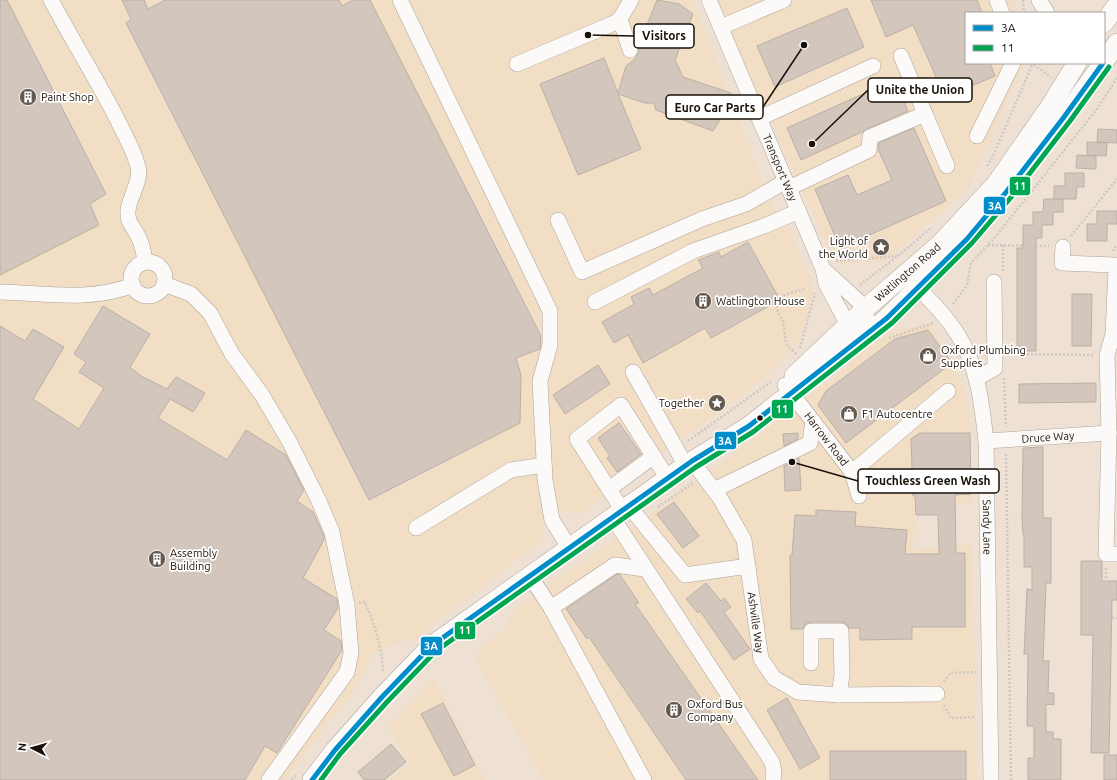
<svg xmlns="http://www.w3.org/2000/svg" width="1117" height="780" font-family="Ubuntu,sans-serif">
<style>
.built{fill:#f2ddc5}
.building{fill:#d2c6bd;stroke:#bbb0a6}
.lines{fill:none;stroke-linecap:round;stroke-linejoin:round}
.minor-casing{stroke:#ada398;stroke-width:16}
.major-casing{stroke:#ada398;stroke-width:20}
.path{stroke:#cdc8c4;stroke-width:2.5;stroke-dasharray:2 2;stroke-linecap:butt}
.minor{stroke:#fcfaf8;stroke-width:15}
.major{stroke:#fcfaf8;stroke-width:19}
.bus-1-casing{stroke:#fff;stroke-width:8}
.bus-2-casing{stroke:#fff;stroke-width:8}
.bus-1{stroke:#008eca;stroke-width:5}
.bus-2{stroke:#00a651;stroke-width:5}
.bus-dot{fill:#191108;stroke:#fff;stroke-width:1.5}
.labels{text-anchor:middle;stroke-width:3.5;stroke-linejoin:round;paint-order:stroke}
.poi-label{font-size:11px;fill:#191108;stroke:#fff;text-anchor:start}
.street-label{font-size:11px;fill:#191108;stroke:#fff}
.leader{fill:none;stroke:#191108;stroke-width:1.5}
.callout-dot{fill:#191108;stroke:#fff;stroke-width:1.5}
.callout{fill:#fff;stroke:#191108;stroke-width:1.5}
.callout-label{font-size:12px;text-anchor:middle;font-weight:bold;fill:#191108}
.line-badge{stroke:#fff;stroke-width:1.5}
.badge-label{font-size:11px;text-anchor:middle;font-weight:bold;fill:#fff}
</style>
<rect width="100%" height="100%" fill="#eee1d3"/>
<g class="built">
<polygon points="0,0 693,0 774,212 781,208 814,290 800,340 764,378 580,515 563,511 544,525 543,539 416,638 399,642 371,655 358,685 285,780 0,780"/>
<polygon points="716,0 1015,0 1018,13 966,13 966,63 1025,63 976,170 972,181 957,198 888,260 840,264 831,255"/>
<polygon points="931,324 953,362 962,383 968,404 970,433 971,503 915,505 914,550 972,544 977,780 544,780 477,662 478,649 505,628 512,614 525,601 630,529 700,479 831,379 860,353 894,330"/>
<polygon points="434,678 485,780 389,780 410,763 388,727"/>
</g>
<g class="building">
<polygon points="0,0 7,0 106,194 90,204 99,225 0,275"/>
<polygon points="122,0 144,0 148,9 165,0 339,0 342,6 353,0 370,0 541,336 540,349 516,358 521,375 520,423 369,500 126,23 131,19"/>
<polygon points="657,0 679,4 693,14 675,60 683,77 731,93 723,115 713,131 656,110 654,103 645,103 618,94 641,149 578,175 540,84 604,58 618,93 626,66 634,60 639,52 638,47"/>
<polygon points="871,0 977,0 982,13 966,13 966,63 990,63 995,76 945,97 913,25 886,37"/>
<polygon points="847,8 864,47 775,87 757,46"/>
<polygon points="894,80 908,111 867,129 862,132 801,160 787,128"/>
<polygon points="914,128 946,201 840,248 815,189 848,175 857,195 892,180 878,149 879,143"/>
<polygon points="1098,129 1117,130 1117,143 1097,142"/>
<polygon points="1087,142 1107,143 1106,156 1087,155"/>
<polygon points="1077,155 1096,156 1096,169 1076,168"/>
<polygon points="1065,173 1084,173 1084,187 1077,187 1076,199 1054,199 1054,186 1065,186"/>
<polygon points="1044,199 1063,199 1063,212 1053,212 1053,225 1042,225 1042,238 1036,238 1036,351 1017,351 1017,248 1023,248 1023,225 1033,225 1033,212 1043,212"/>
<polygon points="1097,211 1117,211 1117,224 1107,224 1107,241 1087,241 1087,224 1097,224"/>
<polygon points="748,242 780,300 711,338 705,328 643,363 628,335 614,343 602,322 634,304 631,297 649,288 653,295 703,268 698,260 719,252 721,257"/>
<polygon points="1072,294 1092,294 1091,346 1072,346"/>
<polygon points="103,306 150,334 130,367 141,376 167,389 176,377 205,393 193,412 170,399 158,418 227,460 246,430 286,455 304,490 297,501 313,512 324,536 324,540 303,578 337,599 338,608 324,630 341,641 342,650 277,753 265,746 245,780 0,780 0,326 25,341 33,329 64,347 33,399 79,429 104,388 79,372 86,362 74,354"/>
<polygon points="928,330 952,363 846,443 818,405 826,391 895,339"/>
<polygon points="598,365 610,384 565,414 553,395"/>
<polygon points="1096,383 1096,402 1019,403 1019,384"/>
<polygon points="619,423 641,454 617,472 607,458 610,456 598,438"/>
<polygon points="798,433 798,439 784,446 783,434"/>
<polygon points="920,433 970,433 971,494 955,495 956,553 965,553 965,627 912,627 912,639 860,640 860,628 849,628 846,623 841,622 811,622 806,623 803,629 791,629 790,555 792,555 795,515 816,516 816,510 856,512 855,526 907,530 905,554 939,554 938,515 916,515 915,496 913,496 911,439"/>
<polygon points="1043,447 1043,518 1051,518 1051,583 1046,583 1043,661 1049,661 1048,693 1054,693 1054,705 1046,704 1046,732 1053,732 1053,739 1061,739 1061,780 1028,780 1028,758 1034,758 1034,726 1027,726 1028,654 1024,654 1027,589 1032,590 1032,567 1024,567 1024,535 1023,535 1022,518 1023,448"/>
<polygon points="799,458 801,490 785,491 784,466"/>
<polygon points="674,502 699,536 683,548 657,514"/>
<polygon points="1081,561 1101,561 1102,562 1102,581 1117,581 1117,600 1112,600 1109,753 1091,753 1093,635 1081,635"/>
<polygon points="617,574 620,575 639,603 635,604 758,780 686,780 589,637 587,639 566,609"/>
<polygon points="706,583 721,601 724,598 731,607 724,612 750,649 734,660 700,611 698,613 686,599"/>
<polygon points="787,698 820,758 800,769 767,710"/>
<polygon points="443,703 475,765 454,776 421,714"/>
<polygon points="391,744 406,762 384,780 364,780 358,772"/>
<rect x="830" y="751" width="136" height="29"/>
<rect x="1104" y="755" width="13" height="25"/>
</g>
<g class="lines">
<defs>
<g id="minor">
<path d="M 51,0 C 72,40 96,78 116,117 C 124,134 134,150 138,167 C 142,180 129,197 128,211 C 127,223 133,226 138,236 C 142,244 144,253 145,262"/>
<polyline points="400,0 550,311 550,345 540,381 545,480 552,520 570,549"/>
<path id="s1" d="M 709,0 L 823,269 L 826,284 L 848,325 L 867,334 L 866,308 L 823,269"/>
<polyline points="997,0 1002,13"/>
<polyline points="1039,0 1047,13"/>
<polyline points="620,19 630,50"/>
<polyline points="721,27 784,0"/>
<polyline points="901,56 925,114"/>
<polyline points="517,64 612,24 620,19 631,0"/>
<polyline points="760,118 873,66"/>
<polyline points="977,136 1013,63"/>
<polyline points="789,188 869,150 870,137 925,114 947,166"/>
<polyline points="558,220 582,272 702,219 746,204 786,181"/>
<polyline points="1063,247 1062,263 1114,265 1116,269 1113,334 1107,355 1109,433 1106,554 1117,554"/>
<circle cx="148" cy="279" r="17"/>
<path id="s2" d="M 910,280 C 927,297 945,314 958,335 C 978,366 982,405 986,441 L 991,780"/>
<polyline points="164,284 191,294 210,313 232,354 262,395 289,441 318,499 332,532 347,605 351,653 347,672 269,780"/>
<path d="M 0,292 C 44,293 91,302 133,285"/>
<polyline points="595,302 693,251 764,226 799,211"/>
<polyline points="633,372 686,466"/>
<polyline points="976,379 995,368 994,282"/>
<path id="s3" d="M 785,385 L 852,472 L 859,496"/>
<path id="s4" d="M 986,441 L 1109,433"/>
<path id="s5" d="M 692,461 L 720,498 L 744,540 L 761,659 L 774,678 L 798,692 L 839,695 L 937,694"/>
<polyline points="852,472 948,391"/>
<polyline points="609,489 654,456"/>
<polyline points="714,490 810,443 813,421"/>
<polyline points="629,506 685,575 748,566"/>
<polyline points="623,511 577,439 621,405 668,479"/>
<polyline points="613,518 772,762 774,772 773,780"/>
<polyline points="416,528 511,470 544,465"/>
<polyline points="530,576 551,608 644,780"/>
<polyline points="551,608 615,565 645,569"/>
<polyline points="811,663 811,631 841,631 842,675 839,695"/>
</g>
<g id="major">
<polyline points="1104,23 1117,5"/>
<polyline points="1104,62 1117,43"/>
<path id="s6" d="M 794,376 L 866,308 L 939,245 L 996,184 L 1051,105 L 1077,63"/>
<polyline points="312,780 335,750 382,697 431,646 692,461 749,426 887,318 967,239 1007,191 1064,117 1103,63"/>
</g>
</defs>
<use href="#minor" class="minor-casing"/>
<use href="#major" class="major-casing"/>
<g class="path">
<polyline points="1023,0 1024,13"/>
<polyline points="1034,65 1051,77"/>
<polyline points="987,166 992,158 1033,63"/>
<polyline points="1071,236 1117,179"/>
<polyline points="988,245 1049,246"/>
<polyline points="1003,245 1003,273"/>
<polyline points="1114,251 1113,249 1117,245"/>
<polyline points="836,261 897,256"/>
<polyline points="860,285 898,256 932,227"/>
<polyline points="953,304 967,285 971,263 996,236 1097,109 1117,78"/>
<polyline points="889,338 931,324 933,322"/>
<polyline points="800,348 815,293"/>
<polyline points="796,354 786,344 783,321 778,312 774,298 804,289"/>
<polyline points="1007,354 1094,355"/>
<polyline points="1004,378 1006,427"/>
<polyline points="688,441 772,381"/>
<polyline points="1006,454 1011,780"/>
<polyline points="658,507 693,483"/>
<polyline points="1106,568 1105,617 1117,618"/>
<path d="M 359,603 L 365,602 C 374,624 383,649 383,673"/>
<polyline points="944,682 950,673 976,672"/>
<polyline points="944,705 951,718 976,717"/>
<polyline points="292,780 297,774"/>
</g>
<use href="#minor" class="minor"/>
<use href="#major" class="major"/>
<defs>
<polyline id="bus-1" points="312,780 335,750 382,697 431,646 692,461 749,426 887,318 967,239 1007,191 1064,117 1103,63"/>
<polyline id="bus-2" points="321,780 340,754 387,702 436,651 696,467 753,432 892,323 972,243 1013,195 1070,121 1109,67"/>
</defs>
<use href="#bus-1" class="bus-1-casing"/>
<use href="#bus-2" class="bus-2-casing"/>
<use href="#bus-1" class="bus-1"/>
<use href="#bus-2" class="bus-2"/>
</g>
<defs>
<symbol id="building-disc" viewBox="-11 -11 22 22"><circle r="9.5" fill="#645a4f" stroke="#fff"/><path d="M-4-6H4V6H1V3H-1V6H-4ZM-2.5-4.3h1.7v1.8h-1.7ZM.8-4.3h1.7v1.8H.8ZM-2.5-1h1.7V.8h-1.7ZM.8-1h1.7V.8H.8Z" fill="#fff"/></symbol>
<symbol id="sight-disc" viewBox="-11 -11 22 22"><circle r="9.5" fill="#645a4f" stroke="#fff"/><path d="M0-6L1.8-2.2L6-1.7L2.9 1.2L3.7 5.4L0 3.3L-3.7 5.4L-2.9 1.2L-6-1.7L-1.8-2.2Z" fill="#fff"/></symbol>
<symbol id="shop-disc" viewBox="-11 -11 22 22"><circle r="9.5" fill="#645a4f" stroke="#fff"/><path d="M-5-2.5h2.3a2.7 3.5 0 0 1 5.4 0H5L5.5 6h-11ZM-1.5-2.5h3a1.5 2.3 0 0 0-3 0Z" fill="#fff"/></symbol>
</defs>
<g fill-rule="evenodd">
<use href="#building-disc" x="18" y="87" width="20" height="20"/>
<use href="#sight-disc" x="871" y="237" width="20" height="20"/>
<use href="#building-disc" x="693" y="291" width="20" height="20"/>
<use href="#shop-disc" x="918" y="346" width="20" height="20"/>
<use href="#sight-disc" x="707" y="393" width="20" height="20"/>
<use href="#shop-disc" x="839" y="404" width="20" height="20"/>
<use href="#building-disc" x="147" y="549" width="20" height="20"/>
<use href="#building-disc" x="664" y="700" width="20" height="20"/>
</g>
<circle class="bus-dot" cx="760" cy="418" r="3.5"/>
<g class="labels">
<g class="poi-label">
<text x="41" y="101">Paint Shop</text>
<text x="868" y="245" text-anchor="end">Light of<tspan x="868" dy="13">the World</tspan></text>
<text x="716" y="305">Watlington House</text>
<text x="941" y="354">Oxford Plumbing<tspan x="941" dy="13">Supplies</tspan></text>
<text x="704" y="407" text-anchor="end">Together</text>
<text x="862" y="418">F1 Autocentre</text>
<text x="170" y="557">Assembly<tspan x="170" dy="13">Building</tspan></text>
<text x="687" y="708">Oxford Bus<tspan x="687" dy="13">Company</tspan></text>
</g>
<g class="street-label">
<text dy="4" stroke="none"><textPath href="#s1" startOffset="182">Transport Way</textPath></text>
<text dy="4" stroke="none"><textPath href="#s6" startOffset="154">Watlington Road</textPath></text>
<text dy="4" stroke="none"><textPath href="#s4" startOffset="62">Druce Way</textPath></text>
<text dy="4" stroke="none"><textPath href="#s3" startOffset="68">Harrow Road</textPath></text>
<text dy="4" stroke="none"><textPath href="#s2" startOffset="270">Sandy Lane</textPath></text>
<text dy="4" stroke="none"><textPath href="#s5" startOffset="178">Ashville Way</textPath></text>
</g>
</g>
<path class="leader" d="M588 35L634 36M812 144L868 90M804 45L763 107M792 462L858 481"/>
<g class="callout-dot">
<circle cx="588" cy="35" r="4"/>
<circle cx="812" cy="144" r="4"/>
<circle cx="804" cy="45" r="4"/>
<circle cx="792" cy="462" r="4"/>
</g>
<g class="callout">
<rect x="634" y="24" width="60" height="24" rx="4"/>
<rect x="868" y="78" width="104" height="24" rx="4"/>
<rect x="666" y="95" width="97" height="24" rx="4"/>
<rect x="858" y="469" width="141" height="24" rx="4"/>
</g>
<g class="callout-label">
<text x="664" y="40">Visitors</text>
<text x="920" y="94">Unite the Union</text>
<text x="715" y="112">Euro Car Parts</text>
<text x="928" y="485">Touchless Green Wash</text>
</g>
<g class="line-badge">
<rect x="1009" y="176" width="22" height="20" rx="4" fill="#00a651"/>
<rect x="983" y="196" width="23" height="19" rx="4" fill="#008eca"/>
<rect x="771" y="399" width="23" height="20" rx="4" fill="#00a651"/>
<rect x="714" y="431" width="23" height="19" rx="4" fill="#008eca"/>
<rect x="454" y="621" width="22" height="19" rx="4" fill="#00a651"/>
<rect x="420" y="636" width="23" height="20" rx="4" fill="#008eca"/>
</g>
<g class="badge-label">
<text x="1020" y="190">11</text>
<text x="995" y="210">3A</text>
<text x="782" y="413">11</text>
<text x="725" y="445">3A</text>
<text x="465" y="634">11</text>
<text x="431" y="650">3A</text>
</g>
<rect x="965" y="12" width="140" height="52" fill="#ffffff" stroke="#a3a09c"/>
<rect x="973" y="25" width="20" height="6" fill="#008eca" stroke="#a3a09c"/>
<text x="1001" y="32" font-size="12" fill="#191108">3A</text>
<rect x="973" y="45" width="20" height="6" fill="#00a651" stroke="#a3a09c"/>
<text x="1001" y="52" font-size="12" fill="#191108">11</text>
<g transform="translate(32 748) rotate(276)" stroke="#ffffff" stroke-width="3" paint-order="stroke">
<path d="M0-3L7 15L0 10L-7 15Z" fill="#191108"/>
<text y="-6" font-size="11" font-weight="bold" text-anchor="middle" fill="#191108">N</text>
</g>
</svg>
